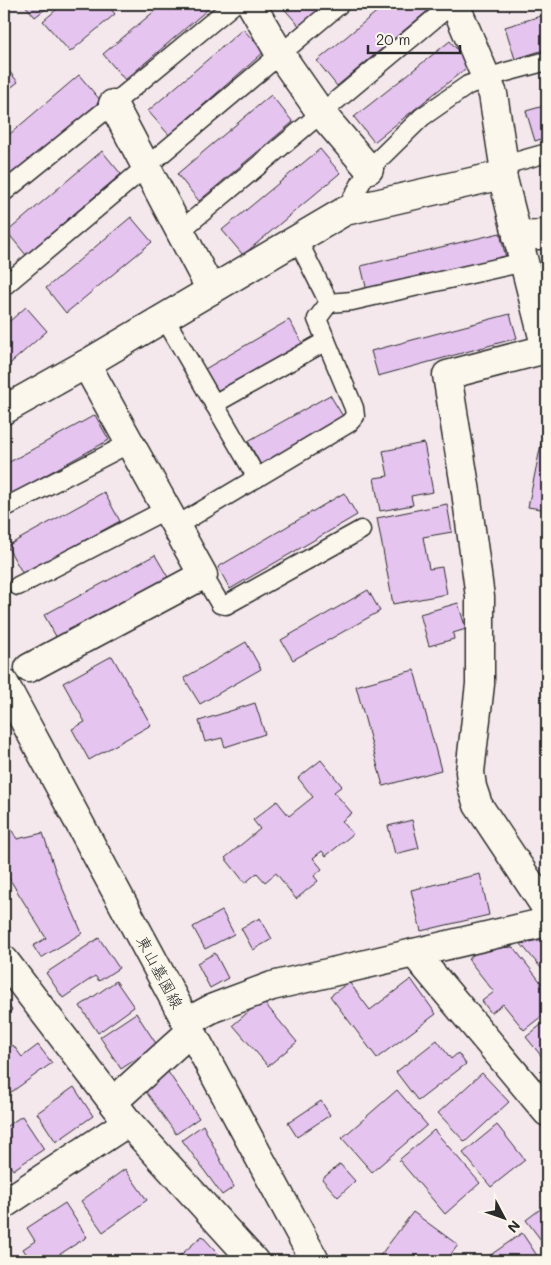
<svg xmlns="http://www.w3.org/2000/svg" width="551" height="1265" font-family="Mali,'Klee One',sans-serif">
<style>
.building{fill:#e5c4f0;stroke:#2b2b2b}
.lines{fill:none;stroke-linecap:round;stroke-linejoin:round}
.service-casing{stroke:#2b2b2b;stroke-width:21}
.minor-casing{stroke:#2b2b2b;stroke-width:31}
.tertiary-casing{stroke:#2b2b2b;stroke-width:31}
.service{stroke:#fbf7ec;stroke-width:18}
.minor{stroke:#fbf7ec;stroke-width:28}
.tertiary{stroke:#fbf7ec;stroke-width:28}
.labels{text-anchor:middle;stroke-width:4;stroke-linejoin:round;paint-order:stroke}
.street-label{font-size:16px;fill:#2b2b2b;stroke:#fbf7ec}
</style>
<rect width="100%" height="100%" fill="#f4e8ed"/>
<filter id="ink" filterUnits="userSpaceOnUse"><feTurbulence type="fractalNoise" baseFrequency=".02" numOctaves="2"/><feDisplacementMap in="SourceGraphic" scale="10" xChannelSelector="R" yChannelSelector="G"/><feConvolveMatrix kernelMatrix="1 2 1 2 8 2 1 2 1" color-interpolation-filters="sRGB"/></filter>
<g filter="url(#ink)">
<g class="building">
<polygon points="24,4 52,4 35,17"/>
<polygon points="63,4 107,4 115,14 70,52 43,21"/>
<polygon points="163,4 214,4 125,80 103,54"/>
<polygon points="280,4 329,4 301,28"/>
<polygon points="386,4 428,4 431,8 337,86 317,61"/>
<polygon points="547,14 547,49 515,59 505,27"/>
<polygon points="243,29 264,52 169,135 148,111"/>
<polygon points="450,41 470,65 374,142 354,117"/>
<polygon points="4,65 18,82 4,93"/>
<polygon points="79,75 101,101 4,183 4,139"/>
<polygon points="271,95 293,122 199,201 177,174"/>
<polygon points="547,105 547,137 535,141 526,111"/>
<polygon points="320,149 340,173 243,255 222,230"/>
<polygon points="102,151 121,174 26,255 7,232"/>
<polygon points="131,217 152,242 66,313 46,288"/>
<polygon points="500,233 506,258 367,291 361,266"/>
<polygon points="4,262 10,269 4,275"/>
<polygon points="26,307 47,331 4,369 4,326"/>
<polygon points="510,314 517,338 378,376 371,351"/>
<polygon points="289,320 303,344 219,393 205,369"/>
<polygon points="330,395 344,418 261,465 248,441"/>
<polygon points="95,415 109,440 4,498 4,465"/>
<polygon points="546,420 547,420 547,510 528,507"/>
<polygon points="424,443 433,492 411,496 413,505 380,511 374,478 388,476 383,451"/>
<polygon points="104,492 120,521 23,574 7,546"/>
<polygon points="344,493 357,515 230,589 218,567"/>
<polygon points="447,504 452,532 423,537 429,569 442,567 447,594 393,604 377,518"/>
<polygon points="155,555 169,579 58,640 44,615"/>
<polygon points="368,590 380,611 293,660 281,640"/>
<polygon points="458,603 466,629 453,633 454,639 429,646 420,614"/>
<polygon points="246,642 261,669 200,704 184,678"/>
<polygon points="112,656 151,725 89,760 72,729 85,722 63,683"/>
<polygon points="414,670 441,770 383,786 356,686"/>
<polygon points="255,703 265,734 225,747 222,738 205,742 199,721"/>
<polygon points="321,760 342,786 334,792 352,813 342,821 353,834 326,856 322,851 313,858 322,869 314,876 318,881 296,899 276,873 265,882 257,873 245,883 225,858 260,829 253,820 277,801 289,816 313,797 298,778"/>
<polygon points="412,820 419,848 395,854 388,826"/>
<polygon points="7,822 17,839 43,833 56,873 82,933 41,958 33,946 46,938 4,870 4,824"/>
<polygon points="480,874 489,915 421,931 411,890"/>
<polygon points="222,911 234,934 205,949 193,927"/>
<polygon points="260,918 272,939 253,950 241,928"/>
<polygon points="99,938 119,968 99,981 95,976 63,998 46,973"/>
<polygon points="547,938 547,975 521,944"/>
<polygon points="513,947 547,990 547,1012 524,1030 503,1004 491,1013 482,1001 494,992 468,959 481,949"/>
<polygon points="215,953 228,978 210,988 197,963"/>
<polygon points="411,979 436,1014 377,1058 330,996 349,982 370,1010"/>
<polygon points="116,981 134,1007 98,1033 80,1006"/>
<polygon points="4,1000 12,1010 4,1017"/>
<polygon points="262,1000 297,1042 268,1066 233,1025"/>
<polygon points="136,1013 157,1045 121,1069 100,1037"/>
<polygon points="547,1020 547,1063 526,1037"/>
<polygon points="437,1040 451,1059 458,1053 466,1064 418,1101 396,1072"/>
<polygon points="13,1045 22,1057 38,1045 52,1063 10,1093 4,1085 4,1052"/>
<polygon points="168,1072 199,1118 176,1134 144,1089"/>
<polygon points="482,1073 509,1102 465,1142 438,1113"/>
<polygon points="74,1087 93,1116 56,1142 37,1113"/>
<polygon points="397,1090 427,1125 372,1172 342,1138"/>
<polygon points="321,1101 330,1115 297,1137 288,1123"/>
<polygon points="22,1116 44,1149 13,1170 4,1157 4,1128"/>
<polygon points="203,1125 234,1187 222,1195 182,1140"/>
<polygon points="497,1125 525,1160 491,1187 463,1153"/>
<polygon points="434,1130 480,1183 445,1214 399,1160"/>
<polygon points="340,1164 355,1181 338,1197 322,1179"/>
<polygon points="125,1169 147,1200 103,1232 81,1201"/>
<polygon points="65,1203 87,1237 49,1261 31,1261 23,1249 35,1241 27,1228"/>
<polygon points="547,1204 547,1248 526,1220"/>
<polygon points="413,1212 458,1245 446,1261 376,1261"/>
<polygon points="522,1233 540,1260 538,1261 482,1261"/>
<polygon points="202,1236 225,1261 174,1261"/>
</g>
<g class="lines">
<defs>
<g id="service">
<polyline points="504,165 547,153"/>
<polyline points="4,192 113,104 234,4"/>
<polyline points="345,211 369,169 422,117 468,85 506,72 547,61"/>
<polyline points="180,231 452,4"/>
<polyline points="4,286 340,4"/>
<polyline points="329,303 352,301 524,262"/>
<polyline points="164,317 257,478"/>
<polyline points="214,404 326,341"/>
<polyline points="4,508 130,443"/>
<polyline points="176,526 349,423 355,416 354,408 317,319 329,303 297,239"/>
<polyline points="203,575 220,604 226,605 361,530"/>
<polyline points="18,586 167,509"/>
</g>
<g id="minor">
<polyline points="251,4 280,54 321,113 369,169"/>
<polyline points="455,4 493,94 504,165 502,175 546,349 447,375 466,492 480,597 480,684 470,772 472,787 478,805 547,909"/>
<polyline points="113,104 211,290"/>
<polyline points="517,236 538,235 547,232"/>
<polyline points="4,410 86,364 345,211 502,175"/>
<polyline points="29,668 203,575 86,364"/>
<polyline points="414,953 547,1112"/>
<polyline points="4,960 128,1122 254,1261"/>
<polyline points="187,1022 213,1008 272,986 547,922"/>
<polyline points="113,1102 191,1031"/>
<polyline points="4,1204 128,1122"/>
</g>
<polyline id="tertiary" points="4,683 315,1261"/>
</defs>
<use href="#service" class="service-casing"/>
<use href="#minor" class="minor-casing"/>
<use href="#tertiary" class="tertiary-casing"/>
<use href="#service" class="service"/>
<use href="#minor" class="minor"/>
<use href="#tertiary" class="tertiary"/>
</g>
</g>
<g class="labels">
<g class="street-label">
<text transform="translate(160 972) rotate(62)" y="6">東山墓園線</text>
</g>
</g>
<rect width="551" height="1265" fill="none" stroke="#fbf7ec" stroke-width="20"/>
<rect x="10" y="10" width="531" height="1245" fill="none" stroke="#2b2b2b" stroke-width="2" filter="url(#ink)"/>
<g transform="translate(504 1218) rotate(131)" stroke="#fbf7ec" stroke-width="4" paint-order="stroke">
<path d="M0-4L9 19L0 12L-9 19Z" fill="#2b2b2b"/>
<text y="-8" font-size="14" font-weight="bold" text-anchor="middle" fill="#2b2b2b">N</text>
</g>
<path d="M368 45v8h92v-8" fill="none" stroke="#2b2b2b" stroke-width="2.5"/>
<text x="376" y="45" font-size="15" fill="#2b2b2b" stroke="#fbf7ec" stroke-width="4" paint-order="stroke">20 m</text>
</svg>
